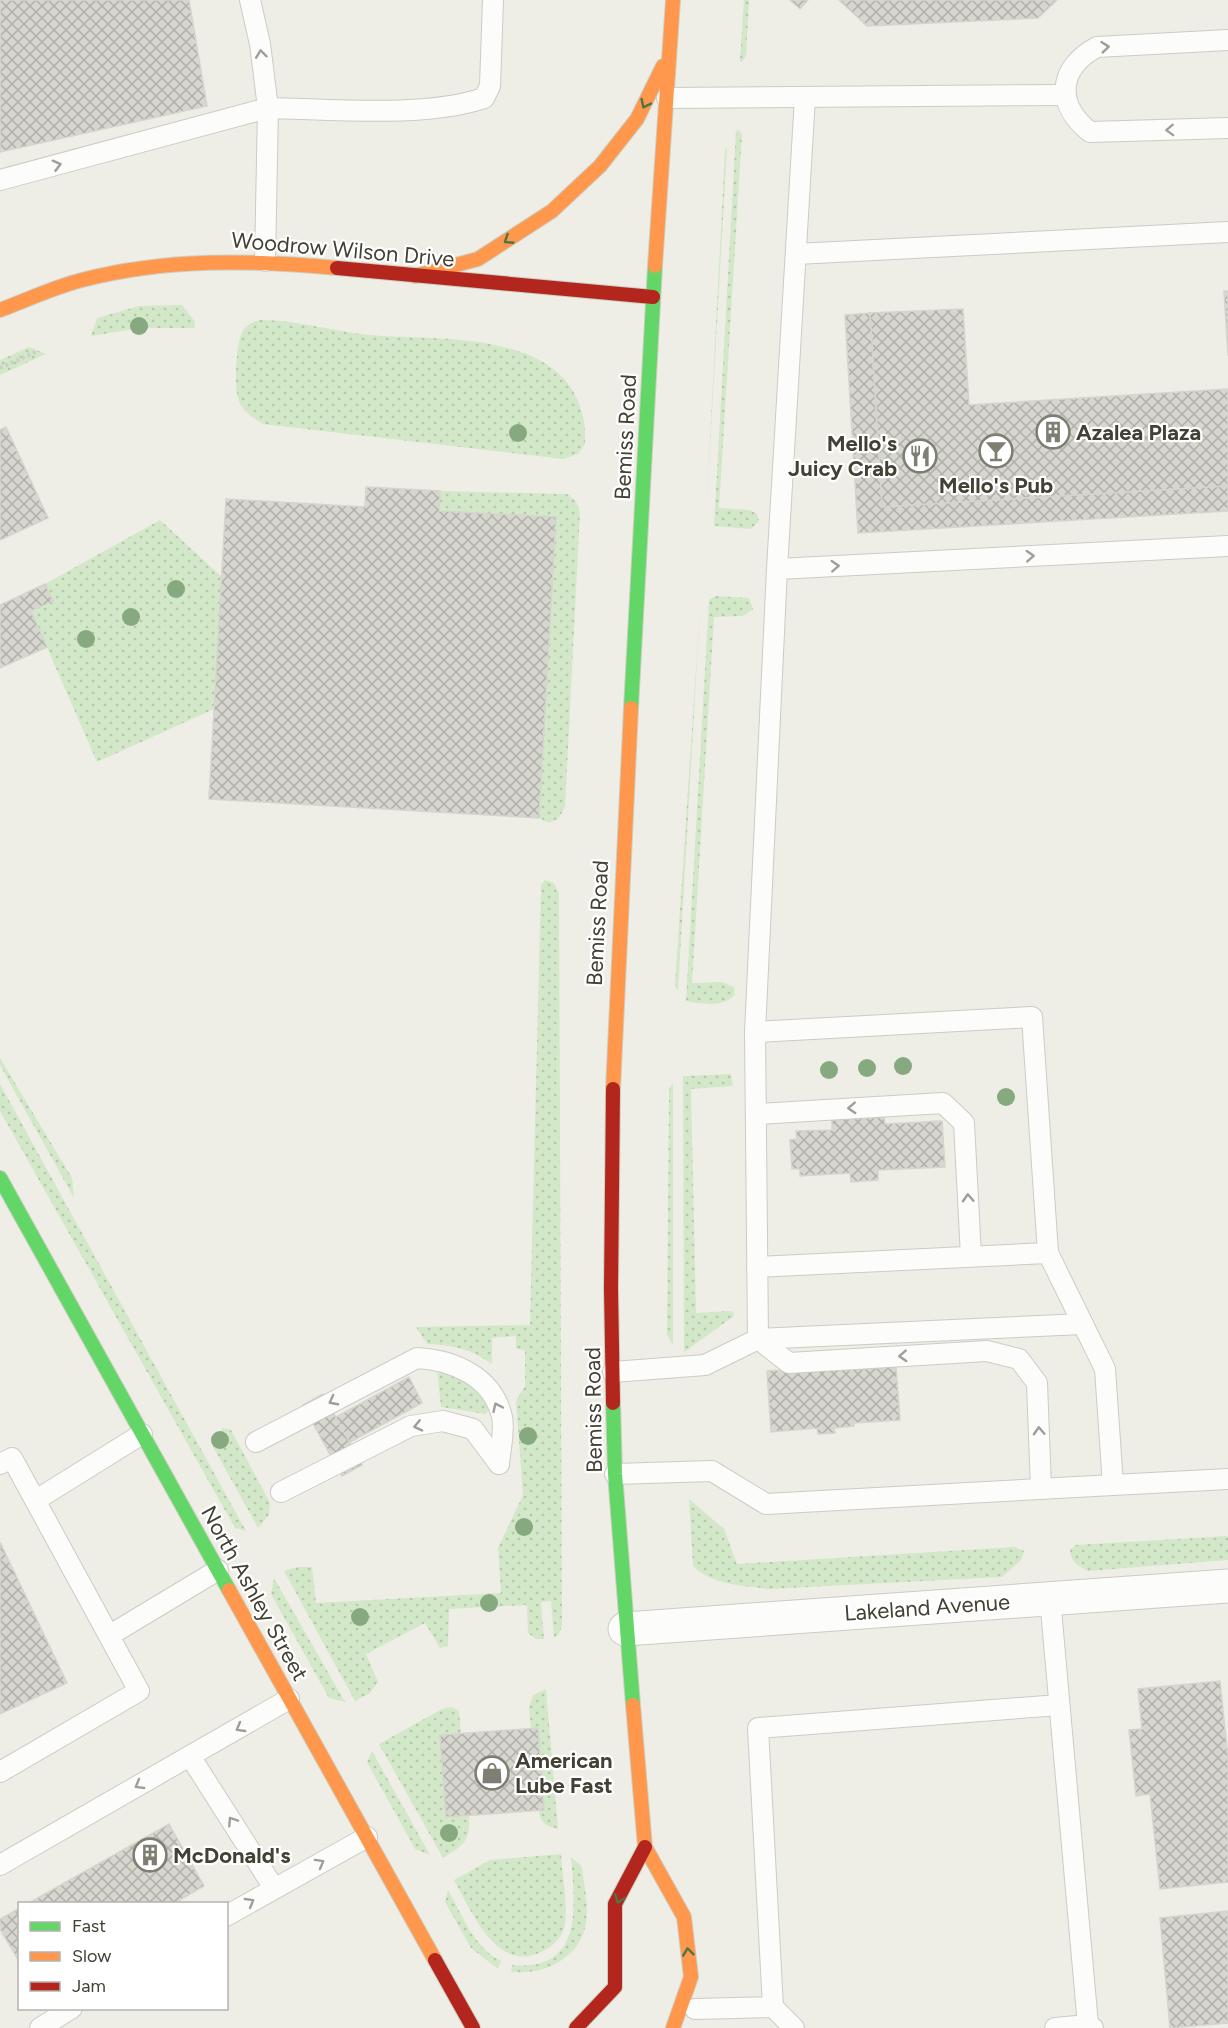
<svg xmlns="http://www.w3.org/2000/svg" width="1228" height="2028" font-family="Figtree,sans-serif">
<style>
.grass{fill:url(#grass-dots)}
.building{fill:url(#building-cross-hatch);stroke:#d6d5cd;stroke-width:1.5}
.lines{fill:none;stroke-linecap:round;stroke-linejoin:round}
.lane-casing{stroke:#cccbc5;stroke-width:22}
.street-casing{stroke:#cccbc5;stroke-width:35}
.fast-casing{stroke:#cecec0;stroke-width:16}
.slow-casing{stroke:#cecec0;stroke-width:16}
.jam-casing{stroke:#cecec0;stroke-width:16}
.path{stroke:#cfcec9;stroke-width:4;stroke-dasharray:3 3;stroke-linecap:butt}
.lane{stroke:#fcfcfb;stroke-width:20}
.street{stroke:#fcfcfb;stroke-width:33}
.fast{stroke:#63d668;stroke-width:14}
.slow{stroke:#ff974d;stroke-width:14}
.jam{stroke:#b3261e;stroke-width:14}
.tree{fill:#87a980}
.oneway{stroke:#a09e98}
.oneway2{stroke:#4e7546}
.labels{text-anchor:middle;stroke-width:4.5;stroke-linejoin:round;paint-order:stroke}
.street-label{font-size:22px;fill:#434134;stroke:#fff}
.poi-label{font-size:22px;font-weight:bold;fill:#434134;stroke:#fff;text-anchor:start}
</style>
<defs>
<pattern id="grass-dots" width="8" height="8" patternUnits="userSpaceOnUse" patternTransform="scale(1.5)"><rect width="8" height="8" fill="#d3e8c8"/><path d="M2 2h.1M6 6h.1" fill="none" stroke="#b6c8ac" stroke-width="1.8" stroke-linecap="round"/></pattern>
<pattern id="building-cross-hatch" width="8" height="8" patternUnits="userSpaceOnUse" patternTransform="scale(1.5)"><rect width="8" height="8" fill="#d7d7d0"/><path d="M0 0l8 8M0 8l8-8" fill="none" stroke="#b0b0aa"/></pattern>
</defs>
<rect width="100%" height="100%" fill="#eeeee7"/>
<g class="grass">
<polygon points="744,0 749,0 746,56 742,62 740,61"/>
<polygon points="739,130 742,134 719,508 750,510 757,514 759,521 751,529 714,526 736,131"/>
<polygon points="727,147 706,517 725,151"/>
<polygon points="182,305 195,322 194,328 141,328 91,336 97,318 139,306"/>
<path d="M 260,320 C 297,320 332,331 369,335 C 437,341 564,328 583,417 C 585,425 585,435 585,444 L 578,454 L 563,459 L 263,424 C 252,417 241,411 238,398 C 234,385 236,339 244,329 C 249,323 253,322 260,320 Z"/>
<polygon points="29,347 46,354 0,375 0,360"/>
<polygon points="440,491 567,494 576,501 580,512 565,807 558,819 549,823 539,818 556,518 439,511"/>
<polygon points="160,520 222,577 214,709 97,762 31,611 53,601 45,584"/>
<path d="M 715,596 L 749,598 L 753,609 L 743,616 L 714,617 L 692,983 L 722,982 L 734,987 L 735,994 C 726,1008 700,1004 686,1001 L 709,600 Z"/>
<polygon points="700,609 678,991 675,985"/>
<path d="M 545,880 L 554,883 L 559,893 L 562,1625 L 559,1634 L 554,1638 L 551,1601 L 541,1602 L 544,1639 L 536,1639 L 528,1633 L 527,1605 L 449,1609 L 448,1646 L 440,1648 L 425,1623 L 366,1654 L 378,1682 L 370,1693 L 355,1701 L 284,1571 L 297,1567 L 312,1567 L 316,1603 L 501,1593 L 498,1548 L 523,1495 L 516,1401 L 525,1386 L 525,1350 L 516,1349 L 516,1336 L 492,1338 L 492,1364 C 471,1349 453,1345 427,1344 L 416,1327 L 530,1325 L 541,885 Z"/>
<polygon points="0,1058 72,1178 74,1198 0,1065"/>
<polygon points="731,1074 733,1086 691,1089 696,1313 729,1311 733,1312 734,1316 684,1352 683,1076"/>
<polygon points="673,1082 673,1345 667,1335 669,1090"/>
<polygon points="0,1084 246,1531 235,1528 0,1111"/>
<path d="M 437,1368 C 460,1377 474,1386 491,1405 L 486,1414 L 441,1407 Z"/>
<polygon points="223,1428 231,1430 270,1503 269,1515 258,1528 211,1443"/>
<path d="M 689,1499 L 724,1529 L 737,1564 L 1015,1547 L 1024,1551 L 1021,1560 L 1002,1577 L 770,1589 C 744,1586 712,1585 693,1566 Z"/>
<path d="M 1228,1536 L 1228,1560 L 1088,1571 C 1078,1565 1071,1563 1070,1550 L 1075,1545 Z"/>
<polygon points="274,1578 345,1702 329,1698 271,1594"/>
<path d="M 546,1689 L 558,1829 C 546,1826 540,1823 539,1810 L 544,1809 L 538,1728 L 531,1728 L 529,1707 L 533,1695 Z"/>
<path d="M 452,1707 L 459,1711 L 461,1734 L 440,1736 L 446,1817 L 469,1816 C 471,1841 463,1846 443,1858 L 379,1744 L 442,1709 Z"/>
<polygon points="372,1751 430,1855 415,1849 367,1762"/>
<path d="M 561,1854 C 562,1876 568,1901 565,1923 C 564,1935 554,1946 543,1951 C 497,1976 471,1910 454,1880 L 490,1860 Z"/>
<path d="M 571,1857 L 582,1867 C 584,1886 590,1909 585,1928 C 576,1961 542,1975 511,1972 L 512,1965 C 584,1972 575,1906 571,1857 Z"/>
<path d="M 448,1890 C 462,1914 474,1948 501,1961 L 498,1969 L 471,1948 L 445,1902 Z"/>
</g>
<g class="building">
<polygon points="0,0 189,0 207,106 0,152"/>
<polygon points="790,0 808,0 800,9"/>
<polygon points="839,0 1057,0 1038,18 867,26"/>
<polygon points="1224,291 1228,291 1228,356"/>
<polygon points="963,309 969,405 1228,389 1228,486 882,507 870,313"/>
<polygon points="870,313 882,507 1228,486 1228,511 858,533 845,315"/>
<polygon points="6,427 48,518 0,540 0,430"/>
<polygon points="366,487 440,491 439,511 556,517 539,818 209,799 226,499 365,507"/>
<polygon points="45,584 53,601 31,611 47,647 0,668 0,605"/>
<polygon points="884,1117 885,1124 942,1121 945,1167 878,1170 878,1180 851,1182 850,1173 800,1176 800,1169 792,1169 790,1140 797,1139 796,1131 832,1130 832,1120"/>
<polygon points="846,1366 846,1370 896,1367 900,1420 854,1423 854,1426 834,1428 835,1433 818,1434 817,1428 771,1432 767,1371"/>
<polygon points="409,1377 422,1403 330,1453 316,1428"/>
<polygon points="323,1394 362,1465 342,1476 303,1405"/>
<polygon points="0,1542 67,1683 0,1714"/>
<polygon points="1220,1681 1228,1758 1228,1882 1160,1889 1150,1794 1136,1796 1129,1730 1142,1729 1138,1689"/>
<polygon points="538,1728 544,1810 446,1817 440,1735"/>
<polygon points="169,1824 204,1886 173,1904 27,1904"/>
<polygon points="20,1908 20,1963 0,1929 0,1919"/>
<polygon points="1228,1911 1228,2023 1170,2028 1160,1918"/>
</g>
<g class="lines">
<defs>
<g id="lane">
<path d="M 1228,40 L 1097,47 C 1058,68 1055,104 1090,132 L 1228,128"/>
<polyline points="805,97 777,569 755,1032 758,1339 789,1363 987,1351 1019,1359 1037,1383 1041,1489"/>
<polyline points="667,98 1065,95"/>
<polyline points="0,180 268,108 260,44 250,0"/>
<polyline points="796,254 1228,232"/>
<path d="M 265,261 L 268,108 C 331,109 426,118 484,98 L 490,86 L 493,0"/>
<polyline points="777,569 1228,546"/>
<polyline points="755,1032 1032,1017 1048,1253 1105,1369 1113,1485 1228,1479"/>
<polyline points="756,1114 943,1103 964,1123 971,1256"/>
<polyline points="757,1267 1048,1253"/>
<polyline points="613,1372 705,1365 758,1339 1083,1324"/>
<path d="M 256,1442 L 417,1358 C 454,1360 493,1377 502,1417 C 505,1431 500,1450 499,1464"/>
<polyline points="0,1464 12,1458 139,1691 0,1772"/>
<polyline points="615,1474 712,1471 766,1504 1113,1485"/>
<polyline points="281,1492 411,1426 443,1421 473,1429 499,1464"/>
<polyline points="36,1500 142,1434"/>
<polyline points="1050,1598 1088,2025 1093,2028"/>
<polyline points="110,1635 218,1570"/>
<polyline points="190,1756 274,1888"/>
<polyline points="0,1865 289,1699"/>
<polyline points="226,1916 367,1837"/>
<polyline points="773,2007 794,2028"/>
<polyline points="695,2009 773,2007 758,1728 1059,1705"/>
<polyline points="40,2028 72,2008"/>
<polyline points="1055,2028 1088,2025"/>
</g>
<polyline id="street" points="625,1629 1228,1586"/>
<g id="fast">
<polyline points="631,708 655,266"/>
<polyline points="0,1178 229,1590"/>
<polyline points="613,1403 615,1474 633,1705"/>
</g>
<g id="slow">
<polyline points="655,266 673,0"/>
<polyline points="415,276 478,259 552,211 600,166 637,119 663,66"/>
<path d="M 0,310 C 27,300 54,287 82,280 C 167,258 251,260 337,268"/>
<polyline points="613,1089 631,708"/>
<polyline points="229,1590 435,1960"/>
<polyline points="633,1705 645,1847 684,1917 691,1977 673,2028"/>
</g>
<g id="jam">
<polyline points="337,268 653,297"/>
<polyline points="613,1089 611,1289 613,1403"/>
<polyline points="435,1960 473,2028"/>
<polyline points="576,2028 615,1987 615,1904 645,1847"/>
</g>
</defs>
<use href="#lane" class="lane-casing"/>
<use href="#street" class="street-casing"/>
<use href="#fast" class="fast-casing"/>
<use href="#slow" class="slow-casing"/>
<use href="#jam" class="jam-casing"/>
<polyline class="path" points="0,368 38,351"/>
<use href="#lane" class="lane"/>
<use href="#street" class="street"/>
<use href="#fast" class="fast"/>
<use href="#slow" class="slow"/>
<use href="#jam" class="jam"/>
</g>
<g class="tree">
<circle cx="139" cy="326" r="9"/>
<circle cx="518" cy="433" r="9"/>
<circle cx="176" cy="589" r="9"/>
<circle cx="131" cy="617" r="9"/>
<circle cx="86" cy="639" r="9"/>
<circle cx="903" cy="1066" r="9"/>
<circle cx="867" cy="1068" r="9"/>
<circle cx="829" cy="1070" r="9"/>
<circle cx="1006" cy="1097" r="9"/>
<circle cx="528" cy="1436" r="9"/>
<circle cx="220" cy="1440" r="9"/>
<circle cx="524" cy="1527" r="9"/>
<circle cx="489" cy="1603" r="9"/>
<circle cx="360" cy="1617" r="9"/>
<circle cx="449" cy="1833" r="9"/>
</g>
<defs><path id="oneway-chevron" d="M-2-3.5L2.5 0L-2 3.5" fill="none" stroke-width="1.6" stroke-linecap="round" stroke-linejoin="round" transform="scale(1.5)"/></defs>
<g class="oneway">
<use href="#oneway-chevron" transform="translate(1105 47) rotate(-6)"/>
<use href="#oneway-chevron" transform="translate(261 54) rotate(-97)"/>
<use href="#oneway-chevron" transform="translate(1170 130) rotate(178)"/>
<use href="#oneway-chevron" transform="translate(57 165) rotate(-15)"/>
<use href="#oneway-chevron" transform="translate(1030 556) rotate(-3)"/>
<use href="#oneway-chevron" transform="translate(835 566) rotate(-3)"/>
<use href="#oneway-chevron" transform="translate(852 1108) rotate(177)"/>
<use href="#oneway-chevron" transform="translate(968 1198) rotate(-93)"/>
<use href="#oneway-chevron" transform="translate(903 1356) rotate(177)"/>
<use href="#oneway-chevron" transform="translate(333 1401) rotate(152)"/>
<use href="#oneway-chevron" transform="translate(497 1407) rotate(-115)"/>
<use href="#oneway-chevron" transform="translate(418 1426) rotate(167)"/>
<use href="#oneway-chevron" transform="translate(1039 1431) rotate(-93)"/>
<use href="#oneway-chevron" transform="translate(240 1728) rotate(150)"/>
<use href="#oneway-chevron" transform="translate(139 1785) rotate(150)"/>
<use href="#oneway-chevron" transform="translate(232 1821) rotate(-123)"/>
<use href="#oneway-chevron" transform="translate(320 1863) rotate(-29)"/>
<use href="#oneway-chevron" transform="translate(250 1902) rotate(-30)"/>
</g>
<g class="oneway2">
<use href="#oneway-chevron" transform="translate(645 104) rotate(116)"/>
<use href="#oneway-chevron" transform="translate(508 240) rotate(147)"/>
<use href="#oneway-chevron" transform="translate(619 1899) rotate(111)"/>
<use href="#oneway-chevron" transform="translate(688 1952) rotate(-97)"/>
</g>
<defs>
<symbol id="building-ring" viewBox="-11 -11 22 22"><circle r="9.5" fill="#fff" stroke="#7f7e73" stroke-width="1.5"/><path d="M-4-6H4V6H1V3H-1V6H-4ZM-2.5-4.3h1.7v1.8h-1.7ZM.8-4.3h1.7v1.8H.8ZM-2.5-1h1.7V.8h-1.7ZM.8-1h1.7V.8H.8Z" fill="#7f7e73"/></symbol>
<symbol id="bar-ring" viewBox="-11 -11 22 22"><circle r="9.5" fill="#fff" stroke="#7f7e73" stroke-width="1.5"/><path d="M-6-5H6L.8 .8V4.5H3.5V6h-7V4.5H-.8V.8Z" fill="#7f7e73"/></symbol>
<symbol id="restaurant-ring" viewBox="-11 -11 22 22"><circle r="9.5" fill="#fff" stroke="#7f7e73" stroke-width="1.5"/><path d="M-5-6h1v4h1v-4h1v4h1v-4h1v5L-1.5 .5V6h-2V.5L-5-1ZM5-6V6H3V1.5H1.5Q1.5-4 5-6Z" fill="#7f7e73"/></symbol>
<symbol id="shop-ring" viewBox="-11 -11 22 22"><circle r="9.5" fill="#fff" stroke="#7f7e73" stroke-width="1.5"/><path d="M-5-2.5h2.3a2.7 3.5 0 0 1 5.4 0H5L5.5 6h-11ZM-1.5-2.5h3a1.5 2.3 0 0 0-3 0Z" fill="#7f7e73"/></symbol>
</defs>
<g fill-rule="evenodd">
<use href="#building-ring" x="1034" y="413" width="38" height="38"/>
<use href="#bar-ring" x="977" y="432" width="38" height="38"/>
<use href="#restaurant-ring" x="901" y="437" width="38" height="38"/>
<use href="#shop-ring" x="473" y="1754" width="38" height="38"/>
<use href="#building-ring" x="131" y="1836" width="38" height="38"/>
</g>
<g class="labels">
<g class="street-label">
<text transform="translate(343 249) rotate(5)" y="8">Woodrow Wilson Drive</text>
<text transform="translate(625 437) rotate(-87)" y="8">Bemiss Road</text>
<text transform="translate(597 923) rotate(-87)" y="8">Bemiss Road</text>
<text transform="translate(593 1410) rotate(-91)" y="8">Bemiss Road</text>
<text transform="translate(255 1593) rotate(61)" y="8">North Ashley Street</text>
<text transform="translate(927 1607) rotate(-4)" y="8">Lakeland Avenue</text>
</g>
<g class="poi-label">
<text x="1076" y="440">Azalea Plaza</text>
<text x="897" y="451" text-anchor="end">Mello's<tspan x="897" dy="25">Juicy Crab</tspan></text>
<text x="996" y="493" text-anchor="middle">Mello's Pub</text>
<text x="515" y="1768">American<tspan x="515" dy="25">Lube Fast</tspan></text>
<text x="173" y="1863">McDonald's</text>
</g>
</g>
<rect x="18" y="1902" width="210" height="108" fill="#ffffff" stroke="#b4b3ae" stroke-width="1.5"/>
<rect x="30" y="1922" width="30" height="9" fill="#63d668" stroke="#b4b3ae" stroke-width="1.5"/>
<text x="72" y="1932" font-size="18" fill="#434134">Fast</text>
<rect x="30" y="1952" width="30" height="9" fill="#ff974d" stroke="#b4b3ae" stroke-width="1.5"/>
<text x="72" y="1962" font-size="18" fill="#434134">Slow</text>
<rect x="30" y="1982" width="30" height="9" fill="#b3261e" stroke="#b4b3ae" stroke-width="1.5"/>
<text x="72" y="1992" font-size="18" fill="#434134">Jam</text>
</svg>
